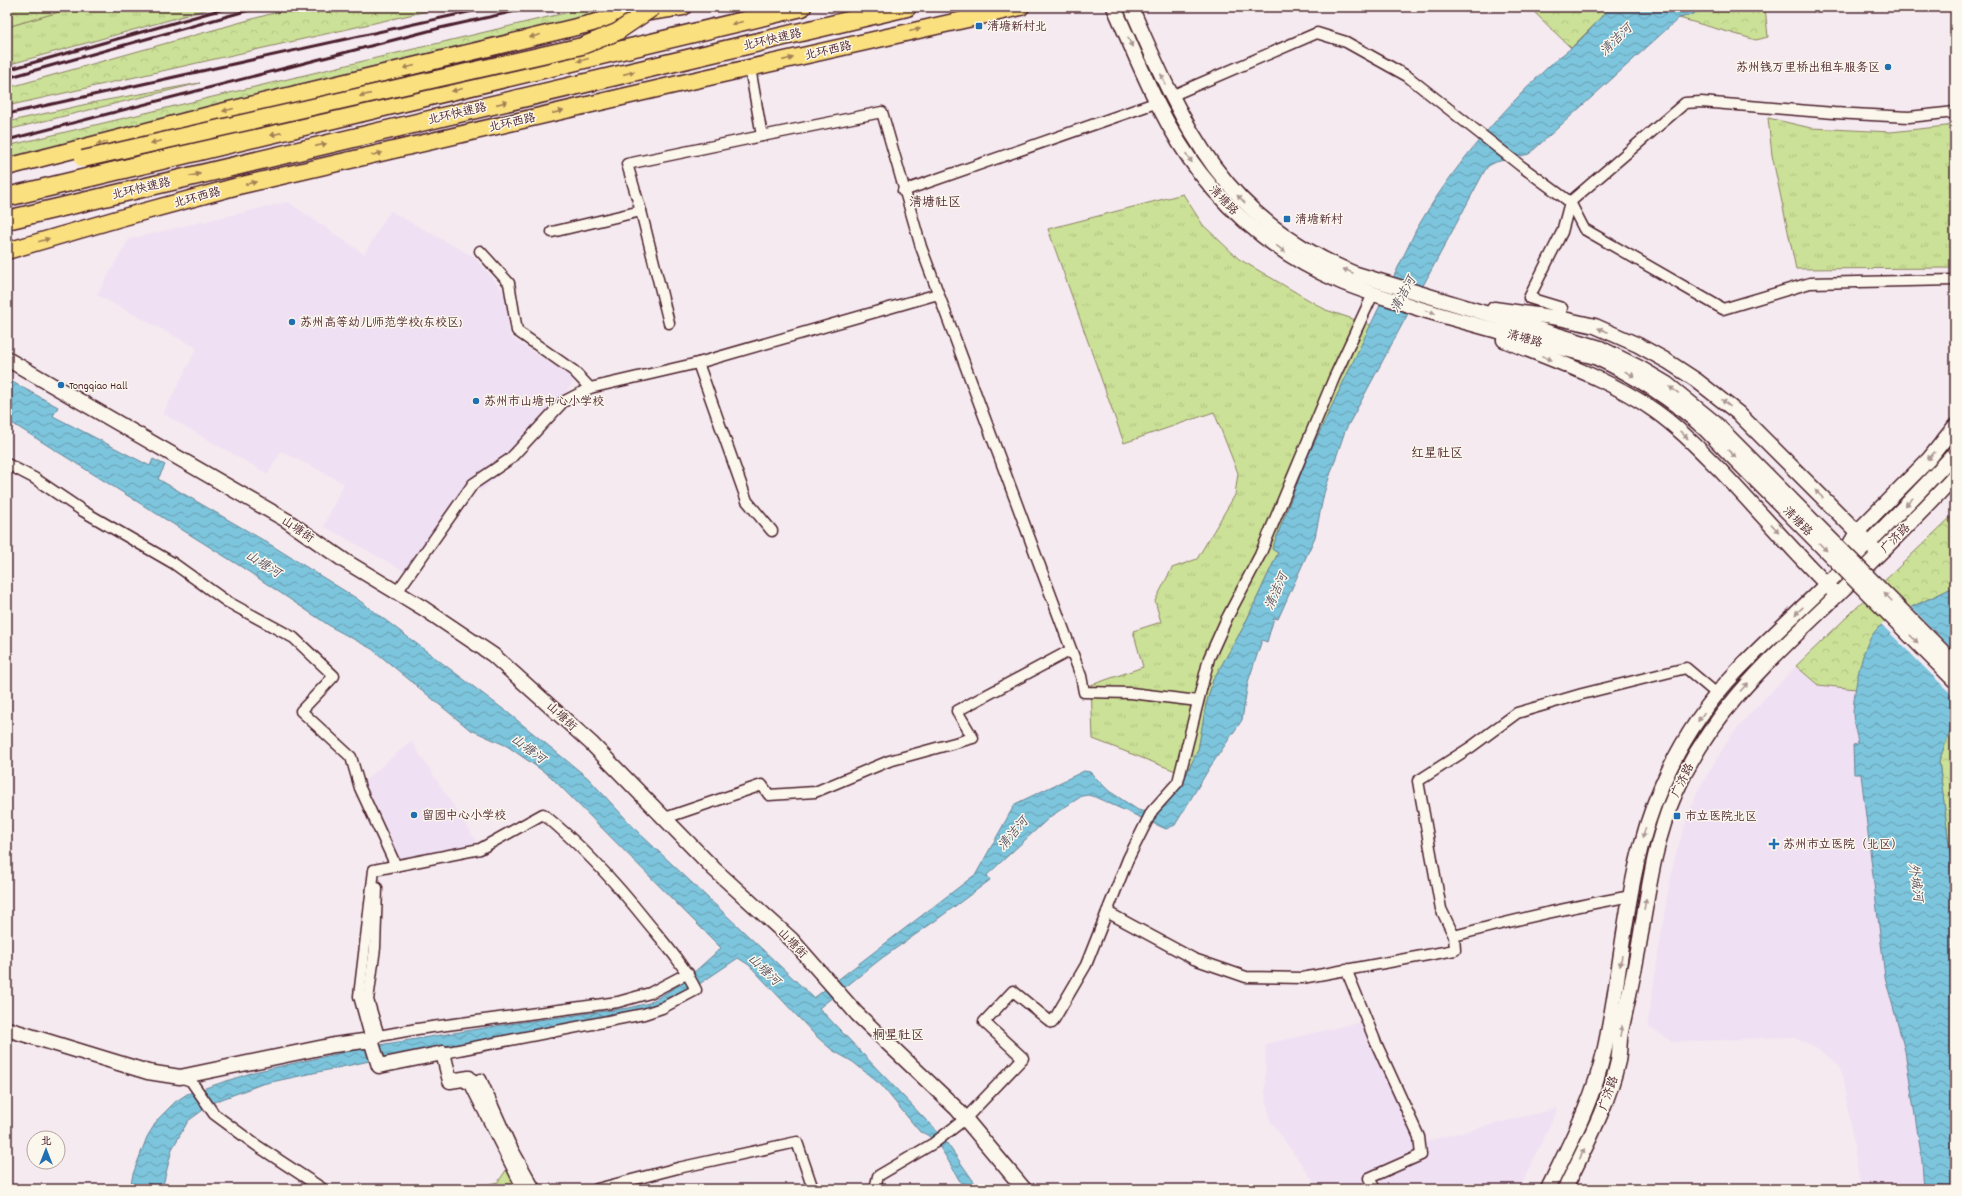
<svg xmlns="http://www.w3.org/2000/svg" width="1962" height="1196" font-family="Dekko,'LXGW WenKai TC',sans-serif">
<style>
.built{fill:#f0e0f3}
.grass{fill:url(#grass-tufts);stroke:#8a8061}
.forest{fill:url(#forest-crowns);stroke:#8a8061}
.water{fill:url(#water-waves);stroke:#688395}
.pier{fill:#f5eaf0}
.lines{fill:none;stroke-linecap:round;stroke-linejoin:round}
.street-casing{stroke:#4a1f2b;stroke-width:13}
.secondary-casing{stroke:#4a1f2b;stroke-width:17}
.primary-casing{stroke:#4a1f2b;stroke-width:19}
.highway-casing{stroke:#4a1f2b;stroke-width:21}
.street{stroke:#fbf7ec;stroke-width:10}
.secondary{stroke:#fbf7ec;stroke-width:14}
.primary{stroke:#fbe080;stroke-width:16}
.highway{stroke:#fbe080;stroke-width:18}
.rail{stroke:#4a1f2b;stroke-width:3}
.secondary-bridge-casing{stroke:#4a1f2b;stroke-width:17;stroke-linecap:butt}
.primary-bridge-casing{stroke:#4a1f2b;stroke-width:19;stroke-linecap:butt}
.secondary-bridge{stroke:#fbf7ec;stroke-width:14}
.primary-bridge{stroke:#fbe080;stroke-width:16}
.oneway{fill:#a28056}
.oneway2{fill:#ab9695}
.poi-dot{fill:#1f6fb2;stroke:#fbf7ec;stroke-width:1.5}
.labels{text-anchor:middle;stroke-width:3;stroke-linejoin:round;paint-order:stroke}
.poi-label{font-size:12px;fill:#4a1f2b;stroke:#fbf7ec;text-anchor:start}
.street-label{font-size:12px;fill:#4a1f2b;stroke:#fbf7ec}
.water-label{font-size:13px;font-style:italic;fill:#595160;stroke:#fbf7ec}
.neighbourhood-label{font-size:13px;fill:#4a1f2b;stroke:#fbf7ec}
</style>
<defs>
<pattern id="grass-tufts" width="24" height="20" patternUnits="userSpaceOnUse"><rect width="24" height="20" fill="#cbe197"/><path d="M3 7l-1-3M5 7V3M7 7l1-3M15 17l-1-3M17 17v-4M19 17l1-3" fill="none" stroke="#b0c182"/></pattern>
<pattern id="forest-crowns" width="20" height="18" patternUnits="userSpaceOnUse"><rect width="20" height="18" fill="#cbe197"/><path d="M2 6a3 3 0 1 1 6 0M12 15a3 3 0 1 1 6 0" fill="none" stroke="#b0c182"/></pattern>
<pattern id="water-waves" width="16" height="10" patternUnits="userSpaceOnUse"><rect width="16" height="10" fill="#7cc5dc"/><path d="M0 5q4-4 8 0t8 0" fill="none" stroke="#689fb3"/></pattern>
</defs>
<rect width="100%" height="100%" fill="#f5eaf0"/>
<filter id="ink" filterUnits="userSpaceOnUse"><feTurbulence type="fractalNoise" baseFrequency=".025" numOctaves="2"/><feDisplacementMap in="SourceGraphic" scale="8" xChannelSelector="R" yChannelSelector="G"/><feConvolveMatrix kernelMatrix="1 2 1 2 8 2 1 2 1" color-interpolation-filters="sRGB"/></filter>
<g filter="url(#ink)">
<g class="built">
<polygon points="288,202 364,254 390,211 474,257 505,293 510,337 575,379 540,431 482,491 470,484 411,575 324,526 344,483 281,451 268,474 163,414 197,348 97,295 129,239"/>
<polygon points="1796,666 1818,685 1856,689 1853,715 1858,744 1853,745 1854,774 1861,774 1885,977 1905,1051 1922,1161 1924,1189 1861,1189 1841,1069 1836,1062 1811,1045 1792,1037 1673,1042 1650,1028 1648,1021 1667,898 1675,857 1691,807 1701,785 1730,737 1747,717"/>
<polygon points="411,741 477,842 392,865 361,784"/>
<polygon points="1361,1022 1393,1066 1427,1141 1558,1108 1519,1189 1319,1189 1270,1120 1265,1092 1266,1044"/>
</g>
<g class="grass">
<polygon points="76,7 216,7 7,65 7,27"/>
<polygon points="1768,118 1811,128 1891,132 1955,125 1955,268 1796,269 1772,155"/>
<polygon points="1183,194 1203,225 1239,259 1326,310 1371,325 1307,458 1272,549 1278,553 1243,628 1213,680 1206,705 1198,750 1186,775 1093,739 1091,685 1143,667 1133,631 1161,622 1155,601 1172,568 1197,559 1235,495 1238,473 1214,412 1124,443 1048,229"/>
<polygon points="509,1166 522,1189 467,1189 498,1182"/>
</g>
<g class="forest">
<polygon points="7,7 76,7 7,27"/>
<polygon points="295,7 445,7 7,106 7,88"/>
<polygon points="590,7 637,7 7,158 7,146"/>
<polygon points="1529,7 1609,7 1596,23 1571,48"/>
<polygon points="1698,7 1765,7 1768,37 1756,40 1679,18 1694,14"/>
<polygon points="200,83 7,130 7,122 96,102"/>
<path d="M 1955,513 L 1955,586 C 1929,601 1883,614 1869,641 C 1862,653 1860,675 1856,689 L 1818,685 L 1796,666 Z"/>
<polygon points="1955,718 1955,894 1939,761"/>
</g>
<g class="water">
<path d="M 1609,7 L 1698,7 L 1694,14 L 1679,18 L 1529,154 L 1496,162 L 1488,166 L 1484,172 L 1345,431 L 1324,493 L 1315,537 L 1278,619 L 1274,618 L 1267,642 L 1262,640 L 1248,682 L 1242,720 L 1210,767 L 1175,825 L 1166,829 L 1095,797 L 1088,795 L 1082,796 L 1051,816 L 987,875 L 990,880 L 935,921 L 882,958 L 819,1008 L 944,1139 L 979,1189 L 965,1189 C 953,1173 940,1136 920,1132 L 881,1085 L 853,1062 L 832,1050 L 816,1036 L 749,965 L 738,958 L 686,993 L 656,1007 L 379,1059 L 262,1084 L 214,1102 L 188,1121 L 172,1149 L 162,1189 L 130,1189 L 133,1174 L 147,1137 L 158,1119 L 175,1102 L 187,1094 L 254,1072 L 373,1046 L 509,1024 L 628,1008 L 649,1003 L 681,984 L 721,948 L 550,776 L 507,746 L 469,729 L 372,649 L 333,628 L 240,566 L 7,420 L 7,379 L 58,407 L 53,416 L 150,466 L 153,459 L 165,465 L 158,479 L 263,540 L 356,598 L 507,712 L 588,778 L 638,832 L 814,998 L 976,874 L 1015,804 L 1084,771 L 1090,772 L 1109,791 L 1138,810 L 1146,812 L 1155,812 L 1164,807 L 1186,775 L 1198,750 L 1206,705 L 1213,680 L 1243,628 L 1278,553 L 1272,549 L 1307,458 L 1416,230 C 1451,169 1497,116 1548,67 C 1557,58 1567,52 1576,44 C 1588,33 1599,20 1609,7 Z"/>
<path d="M 1955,586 L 1955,718 L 1939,761 L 1955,894 L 1955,1189 L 1924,1189 L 1922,1161 L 1905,1051 L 1885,977 L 1861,774 L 1854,774 L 1853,745 L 1858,744 C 1857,734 1853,724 1853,714 C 1854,690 1861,643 1879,627 C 1900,609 1931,600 1955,586 Z"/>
</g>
<polygon class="pier" points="1910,606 1955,652 1955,698 1881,624"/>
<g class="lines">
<defs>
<g id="street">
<polyline points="750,68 762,136 882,112 921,247 1081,676 1084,692 1131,693 1198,701"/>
<polyline points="1171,96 1317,33 1346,42 1407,76 1521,166 1570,202 1584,229 1723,309 1810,283 1955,280"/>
<polyline points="903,191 1158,102"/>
<polyline points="552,232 641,211"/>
<polyline points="480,251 509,283 517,331 574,371 590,388"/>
<polyline points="1559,318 1562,308 1529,298 1562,232 1570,202 1685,103 1701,102 1834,113 1909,117 1955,112"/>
<polyline points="669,323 641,211 627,164 762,136"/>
<polyline points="698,363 747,501 772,531"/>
<polyline points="7,464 34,478 83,511 173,563 226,601 294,638 334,676 301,711 351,757 360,788 396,866"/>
<polyline points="397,592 473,484 510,459 563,402 590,388 698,363 938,294"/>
<polyline points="665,818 762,785 769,795 815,792 889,761 973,738 957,711 1071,650"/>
<polyline points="377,888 375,948 368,1000 379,1036"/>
<path d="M 1107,912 L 1194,959 L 1246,977 L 1302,978 L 1455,950 L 1454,936 C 1512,920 1571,907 1631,896"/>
<polyline points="1454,936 1441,909 1418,781 1471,747 1517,713 1582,694 1686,668 1718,695"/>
<polyline points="1346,969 1376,1043 1419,1137 1421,1155 1369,1178 1375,1189"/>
<path d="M 443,1053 L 644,1014 L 662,1008 L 696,990 C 684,965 666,945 648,923 C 616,883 583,846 543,814 L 480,849 L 374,870 L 359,996 L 371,1040 L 379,1036 L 417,1029 L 618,1002 L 650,993 L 688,973"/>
<polyline points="180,1077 191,1081 214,1114 256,1145 323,1189"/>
<polyline points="466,1083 481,1079 510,1144 535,1189"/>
<polyline points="597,1189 678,1168 797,1142 813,1189"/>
<polyline points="875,1189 878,1176 934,1143 965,1119 1023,1058 984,1022 1013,991 1052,1023 1086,965 1128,859 1152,811 1178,782 1209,658 1227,618 1260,555 1334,378 1373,294"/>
</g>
<g id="secondary">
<path d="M 1114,7 C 1139,63 1162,124 1200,173 C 1236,220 1285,258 1339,281 C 1364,292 1391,299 1417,308 C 1476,326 1536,341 1595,357"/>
<path d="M 1131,7 C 1185,130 1222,217 1353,273 L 1600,348"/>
<polyline points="1494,309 1559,318 1595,326 1638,345 1667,361 1696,380 1738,413 1874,549"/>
<path d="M 1504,340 C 1555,361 1610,379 1655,411 C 1679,428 1699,449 1720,470 C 1758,510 1794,552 1832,590"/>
<polyline points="7,359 286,520 345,561 423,608 493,655 591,743 714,869 792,940 857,1014 957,1109 1024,1189"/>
<polyline points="1839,563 1857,532 1929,459 1955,426"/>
<polyline points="7,1029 148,1072 180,1077 334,1045 371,1040 379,1066 443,1053 450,1081 469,1078 525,1189"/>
<path d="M 1548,1189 C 1569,1145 1593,1101 1604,1052 C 1624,964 1625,868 1662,785 C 1680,744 1706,704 1736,672 C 1759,648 1784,625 1808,602 C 1858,554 1908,505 1955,453"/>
<path d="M 1565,1189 C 1585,1147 1608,1106 1618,1061 C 1620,1051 1619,1041 1621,1032 C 1627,1003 1634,974 1639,945 C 1648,893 1654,842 1675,794 C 1709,715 1767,662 1827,605 C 1870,563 1914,521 1955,476"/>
</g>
<g id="primary">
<polyline points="7,167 221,112 622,16 683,7"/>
<polyline points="7,251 124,217 238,186 687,82 1021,7"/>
</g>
<g id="highway">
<polyline points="7,197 802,7"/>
<polyline points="7,220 907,7"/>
</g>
</defs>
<use href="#street" class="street-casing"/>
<use href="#secondary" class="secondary-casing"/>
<use href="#primary" class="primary-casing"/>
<use href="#highway" class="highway-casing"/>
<use href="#street" class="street"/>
<use href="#secondary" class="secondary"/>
<use href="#primary" class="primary"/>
<use href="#highway" class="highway"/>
<g class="rail">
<polyline points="7,70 230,7"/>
<polyline points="7,78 260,7"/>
<polyline points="7,114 491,7"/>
<polyline points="7,140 440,28 534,7"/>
</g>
<defs>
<g id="secondary-bridge">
<polyline points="1600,348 1640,368 1667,384 1715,423 1955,664"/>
<path d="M 1595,357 C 1636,376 1672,399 1705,429 L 1955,681"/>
</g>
<polyline id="primary-bridge" points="83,159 582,46 617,32 654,7"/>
</defs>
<use href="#secondary-bridge" class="secondary-bridge-casing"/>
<use href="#primary-bridge" class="primary-bridge-casing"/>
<use href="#secondary-bridge" class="secondary-bridge"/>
<use href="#primary-bridge" class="primary-bridge"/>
</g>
<defs><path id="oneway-solid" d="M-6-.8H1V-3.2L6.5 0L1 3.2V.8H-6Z"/></defs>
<g class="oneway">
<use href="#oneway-solid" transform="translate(737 23) rotate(166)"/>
<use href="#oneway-solid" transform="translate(915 30) rotate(-13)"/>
<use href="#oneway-solid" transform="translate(535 36) rotate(166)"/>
<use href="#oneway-solid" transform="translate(788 59) rotate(-13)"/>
<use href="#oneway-solid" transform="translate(583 60) rotate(166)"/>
<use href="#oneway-solid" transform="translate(409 67) rotate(166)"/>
<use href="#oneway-solid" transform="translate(629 73) rotate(-13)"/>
<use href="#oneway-solid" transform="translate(457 90) rotate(166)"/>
<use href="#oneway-solid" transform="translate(365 95) rotate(167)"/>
<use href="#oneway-solid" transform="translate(502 103) rotate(-13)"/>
<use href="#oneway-solid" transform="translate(228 110) rotate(166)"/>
<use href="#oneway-solid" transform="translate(558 112) rotate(-13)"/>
<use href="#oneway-solid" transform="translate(276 134) rotate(167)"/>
<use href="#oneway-solid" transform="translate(156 142) rotate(167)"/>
<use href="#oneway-solid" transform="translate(102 143) rotate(166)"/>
<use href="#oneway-solid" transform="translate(321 145) rotate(-13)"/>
<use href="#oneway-solid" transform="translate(377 154) rotate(-13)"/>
<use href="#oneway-solid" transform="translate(195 175) rotate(-13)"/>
<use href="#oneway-solid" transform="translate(251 183) rotate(-13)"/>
<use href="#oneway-solid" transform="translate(44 240) rotate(-17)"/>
</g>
<g class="oneway2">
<use href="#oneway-solid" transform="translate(1130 42) rotate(65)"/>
<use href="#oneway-solid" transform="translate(1163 79) rotate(-114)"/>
<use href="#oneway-solid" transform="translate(1189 158) rotate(56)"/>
<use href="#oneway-solid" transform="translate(1241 199) rotate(-135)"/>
<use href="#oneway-solid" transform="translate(1281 249) rotate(36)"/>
<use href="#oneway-solid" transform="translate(1348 271) rotate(-157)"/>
<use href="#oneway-solid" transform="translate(1430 312) rotate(18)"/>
<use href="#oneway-solid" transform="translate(1603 330) rotate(-159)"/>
<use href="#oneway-solid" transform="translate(1547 358) rotate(22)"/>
<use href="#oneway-solid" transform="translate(1630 374) rotate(28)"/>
<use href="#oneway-solid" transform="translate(1674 390) rotate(-145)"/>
<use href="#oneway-solid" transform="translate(1726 403) rotate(-141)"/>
<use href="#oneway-solid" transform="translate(1684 435) rotate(43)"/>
<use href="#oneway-solid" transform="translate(1732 454) rotate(44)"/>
<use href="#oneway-solid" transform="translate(1931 456) rotate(133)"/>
<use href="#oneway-solid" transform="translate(1819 494) rotate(-135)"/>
<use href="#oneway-solid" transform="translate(1909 502) rotate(134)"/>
<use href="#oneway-solid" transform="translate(1775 528) rotate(47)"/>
<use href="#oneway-solid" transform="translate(1823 547) rotate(45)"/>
<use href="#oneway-solid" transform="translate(1888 597) rotate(-135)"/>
<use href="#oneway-solid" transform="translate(1799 611) rotate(136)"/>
<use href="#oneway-solid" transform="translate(1914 639) rotate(45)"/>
<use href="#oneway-solid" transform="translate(1744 687) rotate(-49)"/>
<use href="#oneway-solid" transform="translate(1701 717) rotate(125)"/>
<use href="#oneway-solid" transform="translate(1644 833) rotate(106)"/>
<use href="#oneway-solid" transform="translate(1645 904) rotate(-81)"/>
<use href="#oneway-solid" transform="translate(1621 961) rotate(100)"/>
<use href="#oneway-solid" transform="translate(1621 1031) rotate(-80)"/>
<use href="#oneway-solid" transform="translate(1582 1154) rotate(-64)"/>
</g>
</g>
<g class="poi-dot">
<rect x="975" y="22" width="8" height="8" rx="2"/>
<circle cx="1888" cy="67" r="4"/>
<rect x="1283" y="215" width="8" height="8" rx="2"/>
<circle cx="292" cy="322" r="4"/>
<circle cx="61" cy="385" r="4"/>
<circle cx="476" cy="401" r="4"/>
<circle cx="414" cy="815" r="4"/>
<rect x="1673" y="812" width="8" height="8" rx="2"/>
<path d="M1772 838h4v4h4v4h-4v4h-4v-4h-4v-4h4z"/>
</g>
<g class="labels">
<g class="poi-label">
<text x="987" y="30">清塘新村北</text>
<text x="1880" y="71" text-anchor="end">苏州钱万里桥出租车服务区</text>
<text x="1295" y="223">清塘新村</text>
<text x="300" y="326">苏州高等幼儿师范学校(东校区)</text>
<text x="69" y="389">Tongqiao Hall</text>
<text x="484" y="405">苏州市山塘中心小学校</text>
<text x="422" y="819">留园中心小学校</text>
<text x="1685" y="820">市立医院北区</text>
<text x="1783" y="848">苏州市立医院（北区）</text>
</g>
<g class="street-label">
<text transform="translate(772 39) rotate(-13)" y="4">北环快速路</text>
<text transform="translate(828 50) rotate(-13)" y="4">北环西路</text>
<text transform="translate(457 113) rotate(-13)" y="4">北环快速路</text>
<text transform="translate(512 122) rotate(-13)" y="4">北环西路</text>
<text transform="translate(141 188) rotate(-13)" y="4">北环快速路</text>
<text transform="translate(197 197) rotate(-15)" y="4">北环西路</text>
<text transform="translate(1224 200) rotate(46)" y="4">清塘路</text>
<text transform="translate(1525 338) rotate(15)" y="4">清塘路</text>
<text transform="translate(1798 521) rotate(45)" y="4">清塘路</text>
<text transform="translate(298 529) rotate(34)" y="4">山塘街</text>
<text transform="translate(1895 538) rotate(-45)" y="4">广济路</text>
<text transform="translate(562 716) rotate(43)" y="4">山塘街</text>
<text transform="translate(1682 780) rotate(-64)" y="4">广济路</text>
<text transform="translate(793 943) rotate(46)" y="4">山塘街</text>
<text transform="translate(1608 1093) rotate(-71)" y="4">广济路</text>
</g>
<g class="water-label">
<text transform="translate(1615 39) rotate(-44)" y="5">清洁河</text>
<text transform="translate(1402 294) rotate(-62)" y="5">清洁河</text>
<text transform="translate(264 563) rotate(32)" y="5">山塘河</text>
<text transform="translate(1275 591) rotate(-66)" y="5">清洁河</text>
<text transform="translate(529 748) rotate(37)" y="5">山塘河</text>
<text transform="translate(1012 833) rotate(-49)" y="5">清洁河</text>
<text transform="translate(1917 882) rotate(82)" y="5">外城河</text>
<text transform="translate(765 969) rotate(44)" y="5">山塘河</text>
</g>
<g class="neighbourhood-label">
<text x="935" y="206">清塘社区</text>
<text x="1437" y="457">红星社区</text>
<text x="898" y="1039">桐星社区</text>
</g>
</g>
<rect width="1962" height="1196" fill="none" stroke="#fbf7ec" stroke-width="24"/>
<rect x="12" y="12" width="1938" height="1172" fill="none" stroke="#4a1f2b" stroke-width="1.5" filter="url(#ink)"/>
<g transform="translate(46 1150)"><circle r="19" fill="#fbf7ec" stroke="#b4a19f"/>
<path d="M0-3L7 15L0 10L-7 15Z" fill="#1f6fb2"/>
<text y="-6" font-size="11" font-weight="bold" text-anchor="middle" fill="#4a1f2b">北</text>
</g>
</svg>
